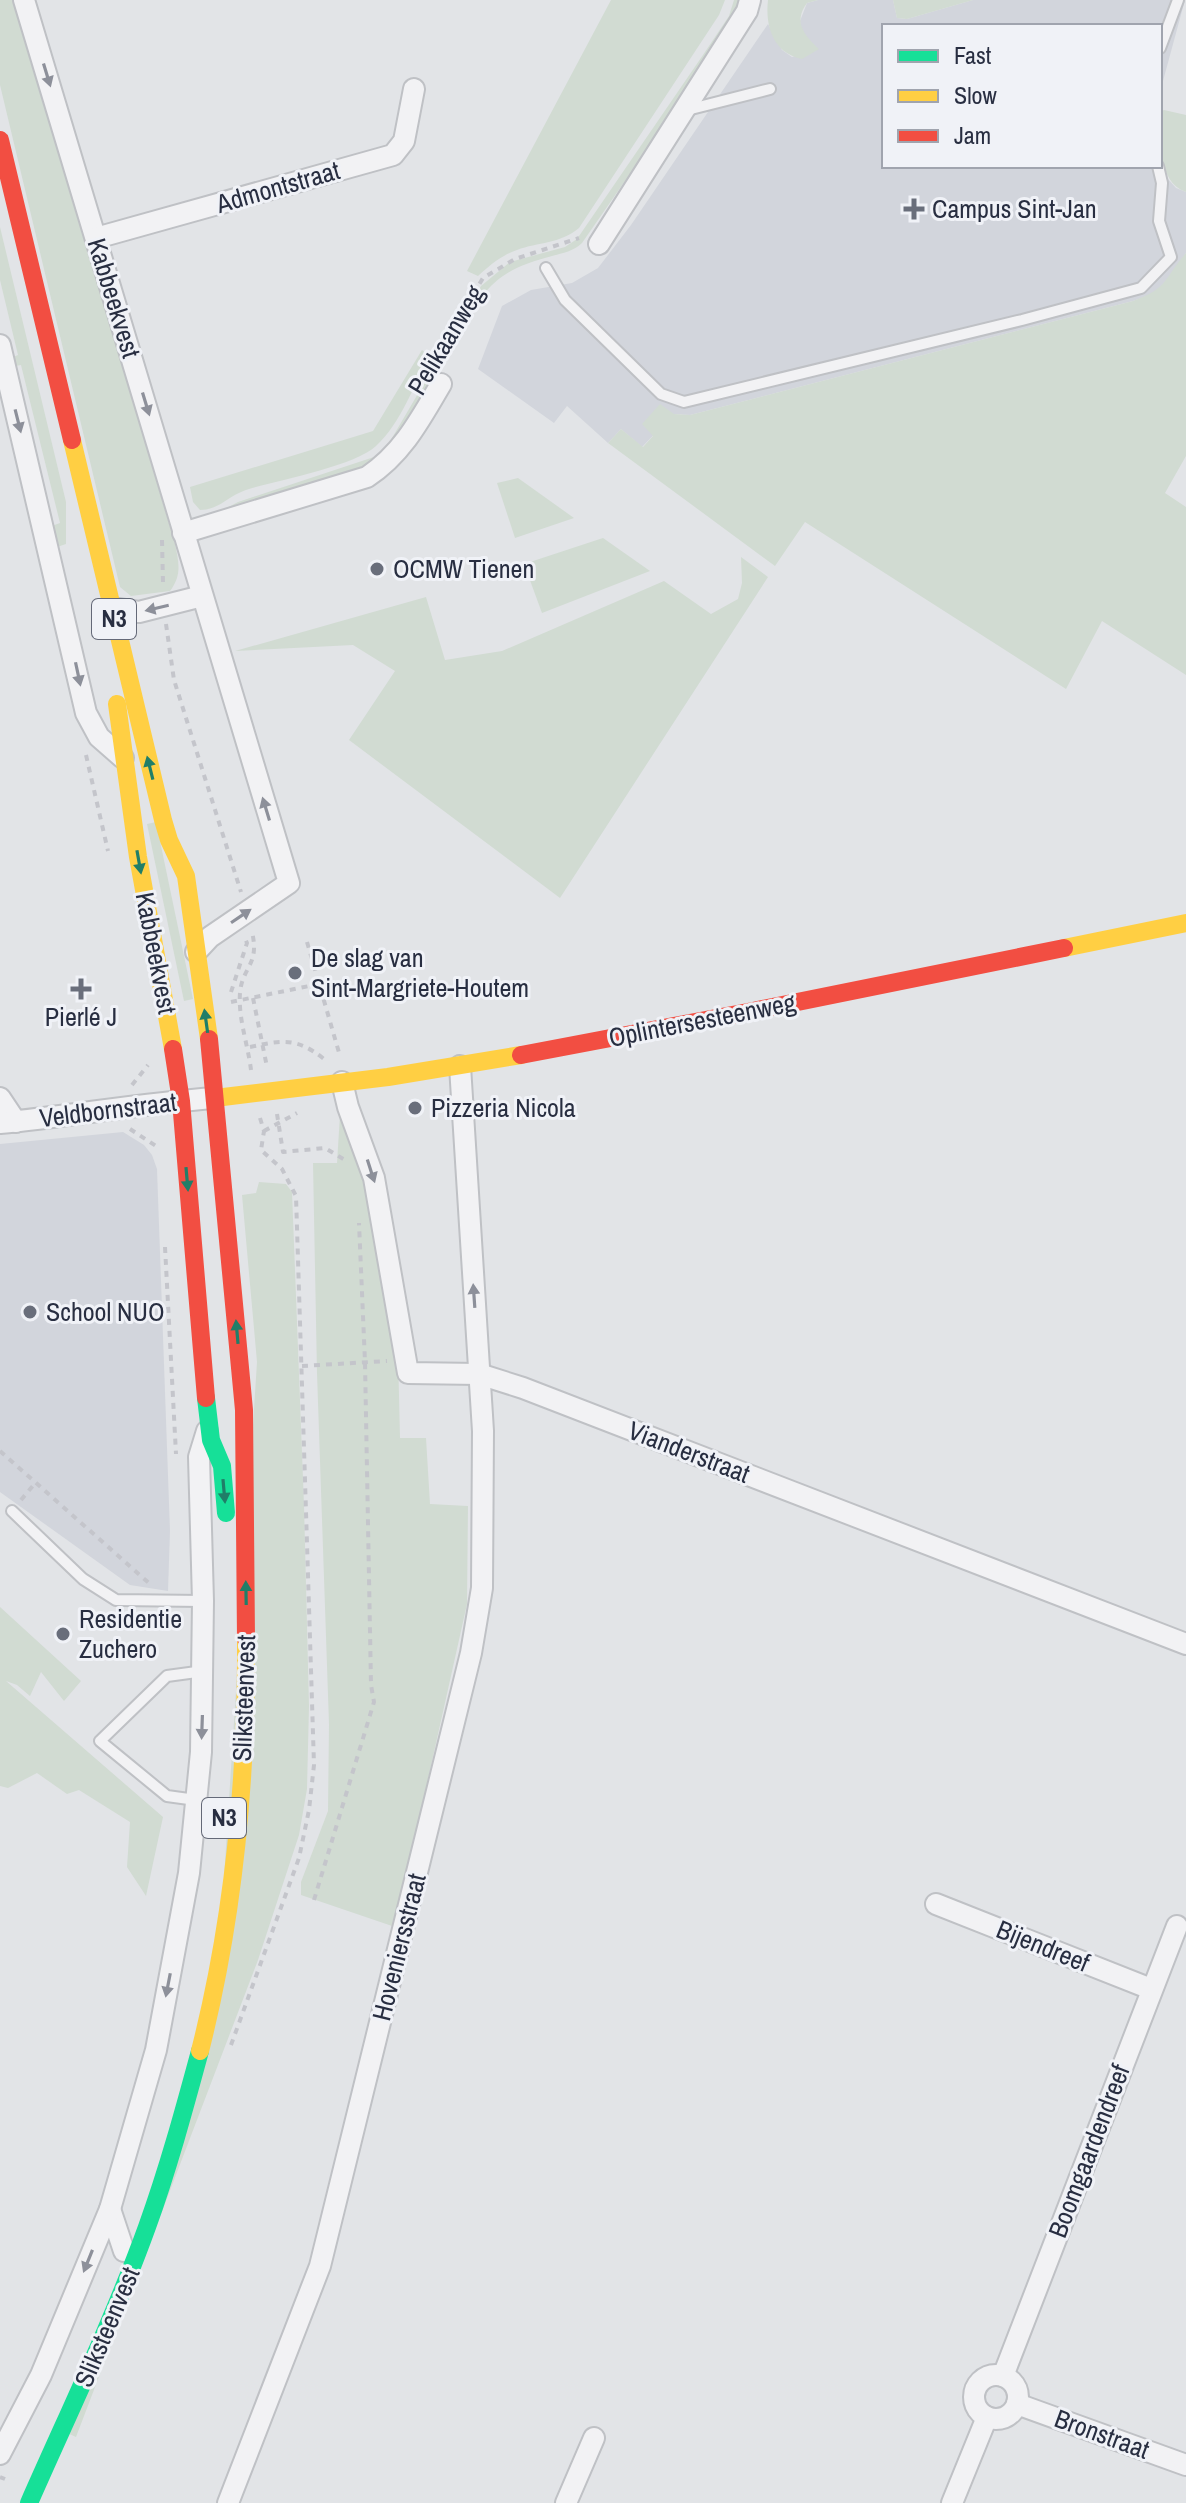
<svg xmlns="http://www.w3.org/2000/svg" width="1186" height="2503" font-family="'Archivo Narrow',sans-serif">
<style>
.built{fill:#d2d5dc}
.green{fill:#d1dbd2}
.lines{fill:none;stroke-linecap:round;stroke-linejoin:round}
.lane-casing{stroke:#bfc1c5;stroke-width:14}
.street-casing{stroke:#bfc1c5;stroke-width:24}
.path{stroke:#c4c5cb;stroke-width:4;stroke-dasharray:6 6;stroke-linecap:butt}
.lane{stroke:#f2f2f4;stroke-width:10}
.street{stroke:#f2f2f4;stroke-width:20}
.fast{stroke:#16e098;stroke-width:18}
.slow{stroke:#ffcf43;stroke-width:18}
.jam{stroke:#f24e42;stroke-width:18}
.oneway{fill:#8d909a}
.oneway2{fill:#207e68}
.poi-dot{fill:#696e7b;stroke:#f0f2f7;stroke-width:3}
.labels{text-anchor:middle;stroke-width:6;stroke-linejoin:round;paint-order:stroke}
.shield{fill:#f0f2f7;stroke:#646978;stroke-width:2}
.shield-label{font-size:24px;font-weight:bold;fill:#282e41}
.street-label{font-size:26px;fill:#282e41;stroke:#f0f2f7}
.poi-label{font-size:26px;fill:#282e41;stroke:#f0f2f7;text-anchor:start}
</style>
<rect width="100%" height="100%" fill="#e2e4e7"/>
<g class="built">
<polygon points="818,0 893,0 897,18 907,19 973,0 1185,0 1160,92 1160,26 884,26 884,166 1160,166 1160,144 1167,178 1176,188 1186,192 1186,253 1169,279 1155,293 1133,301 690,415 674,414 642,447 621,429 608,443 567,406 554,423 478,369 502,306 531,290 572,283 598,268 631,225 768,24 782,50 792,57 818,49 802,33 800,21 807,3"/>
<polygon points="123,1132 144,1145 152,1155 157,1169 170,1531 168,1591 130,1585 0,1492 0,1144"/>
</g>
<g class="green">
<path d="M 0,0 L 14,0 L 175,544 C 179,563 182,575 170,591 L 131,596 L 120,587 L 0,85 Z"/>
<path d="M 611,0 L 725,0 L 719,15 L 579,228 C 560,244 538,242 517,250 C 502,255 490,265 478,276 L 467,271 Z"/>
<path d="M 734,0 L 740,0 L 738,8 L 693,83 L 582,243 C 574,251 563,253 552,256 C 522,264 500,272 481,298 L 408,423 L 377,462 L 220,515 L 219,512 L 238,502 L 374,457 L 385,450 L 481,286 L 510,262 L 565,247 L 577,239 L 703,55 L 729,16 Z"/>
<path d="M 768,0 L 818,0 L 807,3 C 793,22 804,35 819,49 L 802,59 C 773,53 765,26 768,0 Z"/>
<polygon points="893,0 973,0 907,19 897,18"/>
<path d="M 1164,110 L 1186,115 L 1186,192 C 1157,182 1160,138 1160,112 Z"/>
<polygon points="0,227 66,502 66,544 54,548 49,527 60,523 21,365 10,367 8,359 18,355 0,280"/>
<path d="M 1186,253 L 1186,456 L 1165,493 L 1186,507 L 1186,675 L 1102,621 L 1066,689 L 805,522 L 775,566 L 608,443 L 621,429 L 643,447 L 653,436 L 642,424 L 660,404 L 674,414 L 690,415 L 1133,301 C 1169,288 1164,278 1186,253 Z"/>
<path d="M 422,350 L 429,356 C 414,385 401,423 376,446 C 355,466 279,480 249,489 C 228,495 220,510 200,510 L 193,502 L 190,487 L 373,431 Z"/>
<polygon points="518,478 574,518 515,538 497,483"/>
<polygon points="603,538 650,571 542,613 524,564"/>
<polygon points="741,557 768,577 560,898 349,740 395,671 353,645 235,651 426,597 445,660 502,651 664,581 711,614 738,599 742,583"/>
<polygon points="156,822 193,999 184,1001 147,824"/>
<polygon points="340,1115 356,1154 367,1191 398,1354 400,1438 426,1438 430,1504 468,1506 467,1604 395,1927 301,1895 301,1882 328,1811 329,1724 317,1373 313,1163 337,1163"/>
<polygon points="259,1182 286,1184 292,1192 304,1505 309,1706 307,1789 299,1835 258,1960 76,2437 67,2433 216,2003 257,1362 242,1195 256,1193"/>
<polygon points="0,1607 81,1681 64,1701 41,1672 30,1696 17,1685 6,1681 163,1817 146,1896 127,1867 130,1822 79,1790 67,1794 37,1773 8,1788 0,1786"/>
</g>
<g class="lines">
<defs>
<g id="lane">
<polyline points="1160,48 1178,0"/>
<polyline points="687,110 770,89"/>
<polyline points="546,268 565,300 661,394 684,402 1022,320 1141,288 1171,257 1159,221 1162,183 1158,166"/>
<polyline points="12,1511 83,1579 116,1600 203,1601"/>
<polyline points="196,1800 167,1796 100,1741 167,1676 204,1671"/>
</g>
<g id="street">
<polyline points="24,0 289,883 210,937 196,952"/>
<polyline points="96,238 393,155 404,141 414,89"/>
<polyline points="599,244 747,11 750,0"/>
<polyline points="0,345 86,713 99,737 123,758"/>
<path d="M 183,533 L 367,477 C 402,454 420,420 441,384"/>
<polyline points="111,608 139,612 202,596"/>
<polyline points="342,1082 348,1107 374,1178 408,1373 479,1374 523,1388 1186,1644"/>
<polyline points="0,1098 16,1122"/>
<path d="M 0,1123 C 72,1116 143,1103 215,1098"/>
<polyline points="936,1904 1151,1989"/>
<polyline points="110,2209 124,2251"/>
<circle cx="996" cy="2397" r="22"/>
<polyline points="1003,2376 1177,1926"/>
<polyline points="1017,2404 1186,2465"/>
<polyline points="0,2454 41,2375 110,2209 156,2050 189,1873 201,1752 203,1601 199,1457 207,1431"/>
<polyline points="228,2503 320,2266 471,1653 482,1588 483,1431 460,1066"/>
<polyline points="566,2503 594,2438"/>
<polyline points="952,2503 987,2417"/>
</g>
</defs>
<use href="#lane" class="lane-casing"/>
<use href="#street" class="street-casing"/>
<g class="path">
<polyline points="430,366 483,278 515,259 579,238"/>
<polyline points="162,540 163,583"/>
<polyline points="166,624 174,680 241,892"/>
<polyline points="86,755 108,851"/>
<polyline points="307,942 340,1056"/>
<polyline points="231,992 247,943 244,936"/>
<polyline points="253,998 267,1067"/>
<polyline points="231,1002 319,984"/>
<path d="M 250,1047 C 283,1040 296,1037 324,1059"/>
<path d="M 251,1070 C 248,1045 238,1018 240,993 C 242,967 260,965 252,932"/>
<polyline points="132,1085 148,1065"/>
<polyline points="277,1114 283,1152 325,1148 345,1160"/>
<polyline points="260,1118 264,1131 261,1150"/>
<polyline points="130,1129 159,1148"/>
<polyline points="264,1131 297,1113"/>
<polyline points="165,1247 176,1454"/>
<polyline points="302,1366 387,1361"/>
<polyline points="0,1451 150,1584"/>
<polyline points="21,1500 36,1482"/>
<polyline points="314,1900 374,1702 371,1685 365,1362 359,1223"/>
<polyline points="231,2045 299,1858 309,1810 314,1765 296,1196 282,1169 261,1150"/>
<polyline points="0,2477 5,2479"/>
</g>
<use href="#lane" class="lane"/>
<use href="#street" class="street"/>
<g class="fast">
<polyline points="206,1398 211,1440 222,1466 226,1513"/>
<path d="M 29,2503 C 69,2412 113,2321 147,2227 C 168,2169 184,2110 200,2051"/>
</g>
<g class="slow">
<polyline points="72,440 163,820 169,840 186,876 209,1039"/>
<polyline points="117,704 138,857 173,1049"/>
<polyline points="1064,948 1186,923"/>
<polyline points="215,1098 388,1077 521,1055"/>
<path d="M 200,2051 C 234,1917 247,1776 246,1639"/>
</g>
<g class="jam">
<polyline points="0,140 72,440"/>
<polyline points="209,1039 244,1410 246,1639"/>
<polyline points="173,1049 181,1101 206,1398"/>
<polyline points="521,1055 748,1012 1064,948"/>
</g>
</g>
<defs><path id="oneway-solid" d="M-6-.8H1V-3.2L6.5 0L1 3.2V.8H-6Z" transform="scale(2)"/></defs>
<g class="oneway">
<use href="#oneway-solid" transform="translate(47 75) rotate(73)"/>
<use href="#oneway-solid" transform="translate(146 404) rotate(73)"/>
<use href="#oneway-solid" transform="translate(18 421) rotate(76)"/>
<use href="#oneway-solid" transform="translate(157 608) rotate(167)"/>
<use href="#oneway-solid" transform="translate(78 674) rotate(78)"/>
<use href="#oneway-solid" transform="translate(266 809) rotate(-107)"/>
<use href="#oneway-solid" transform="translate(241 916) rotate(-34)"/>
<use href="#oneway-solid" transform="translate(371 1171) rotate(72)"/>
<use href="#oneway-solid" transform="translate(474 1296) rotate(-94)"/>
<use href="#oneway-solid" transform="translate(202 1727) rotate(92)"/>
<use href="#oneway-solid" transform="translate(168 1985) rotate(101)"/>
<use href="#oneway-solid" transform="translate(88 2261) rotate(112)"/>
</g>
<g class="oneway2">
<use href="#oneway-solid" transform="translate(150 768) rotate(-104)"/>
<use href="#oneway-solid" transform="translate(139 862) rotate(80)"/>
<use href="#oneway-solid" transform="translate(206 1021) rotate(-98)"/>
<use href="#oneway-solid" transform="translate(187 1179) rotate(85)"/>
<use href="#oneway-solid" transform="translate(237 1332) rotate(-95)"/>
<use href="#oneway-solid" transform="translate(224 1491) rotate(85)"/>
<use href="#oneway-solid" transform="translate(246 1593) rotate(-91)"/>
</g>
<g class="poi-dot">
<path d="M910 197h8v8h8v8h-8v8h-8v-8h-8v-8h8z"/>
<circle cx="377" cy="569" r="8"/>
<circle cx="295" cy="973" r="8"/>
<path d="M77 977h8v8h8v8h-8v8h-8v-8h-8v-8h8z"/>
<circle cx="415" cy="1108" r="8"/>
<circle cx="30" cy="1312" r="8"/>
<circle cx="63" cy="1634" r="8"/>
</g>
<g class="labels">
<g class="shield">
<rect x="92" y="599" width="44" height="40" rx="6"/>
<rect x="202" y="1798" width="44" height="40" rx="6"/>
</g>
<g class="shield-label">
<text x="114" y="627">N3</text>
<text x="224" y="1826">N3</text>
</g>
<g class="street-label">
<text transform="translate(278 187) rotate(-16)" y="9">Admontstraat</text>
<text transform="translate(114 298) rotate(73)" y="9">Kabbeekvest</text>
<text transform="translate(446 340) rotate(-59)" y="9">Pelikaanweg</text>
<text transform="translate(156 953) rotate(79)" y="9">Kabbeekvest</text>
<text transform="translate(702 1020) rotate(-11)" y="9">Oplintersesteenweg</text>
<text transform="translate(108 1110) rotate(-7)" y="9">Veldbornstraat</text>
<text transform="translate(689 1452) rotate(21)" y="9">Vianderstraat</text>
<text transform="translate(244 1698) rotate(-88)" y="9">Sliksteenvest</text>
<text transform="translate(1043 1946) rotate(22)" y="9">Bijendreef</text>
<text transform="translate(399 1947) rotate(-76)" y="9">Hoveniersstraat</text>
<text transform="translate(1089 2151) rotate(-69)" y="9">Boomgaardendreef</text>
<text transform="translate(107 2327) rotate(-67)" y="9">Sliksteenvest</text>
<text transform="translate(1102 2434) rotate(20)" y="9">Bronstraat</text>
</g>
<g class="poi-label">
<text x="932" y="218">Campus Sint-Jan</text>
<text x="393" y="578">OCMW Tienen</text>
<text x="311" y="967">De slag van<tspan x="311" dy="30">Sint-Margriete-Houtem</tspan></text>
<text x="81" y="1026" text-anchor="middle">Pierlé J</text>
<text x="431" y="1117">Pizzeria Nicola</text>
<text x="46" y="1321">School NUO</text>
<text x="79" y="1628">Residentie<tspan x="79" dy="30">Zuchero</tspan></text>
</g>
</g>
<rect x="882" y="24" width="280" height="144" fill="#f0f2f7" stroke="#a0a4ae" stroke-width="2"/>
<rect x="898" y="50" width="40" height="12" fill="#16e098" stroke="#a0a4ae" stroke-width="2"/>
<text x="954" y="64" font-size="24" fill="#282e41">Fast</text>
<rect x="898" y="90" width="40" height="12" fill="#ffcf43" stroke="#a0a4ae" stroke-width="2"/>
<text x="954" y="104" font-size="24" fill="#282e41">Slow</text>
<rect x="898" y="130" width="40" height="12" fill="#f24e42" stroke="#a0a4ae" stroke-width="2"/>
<text x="954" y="144" font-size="24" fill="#282e41">Jam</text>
</svg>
